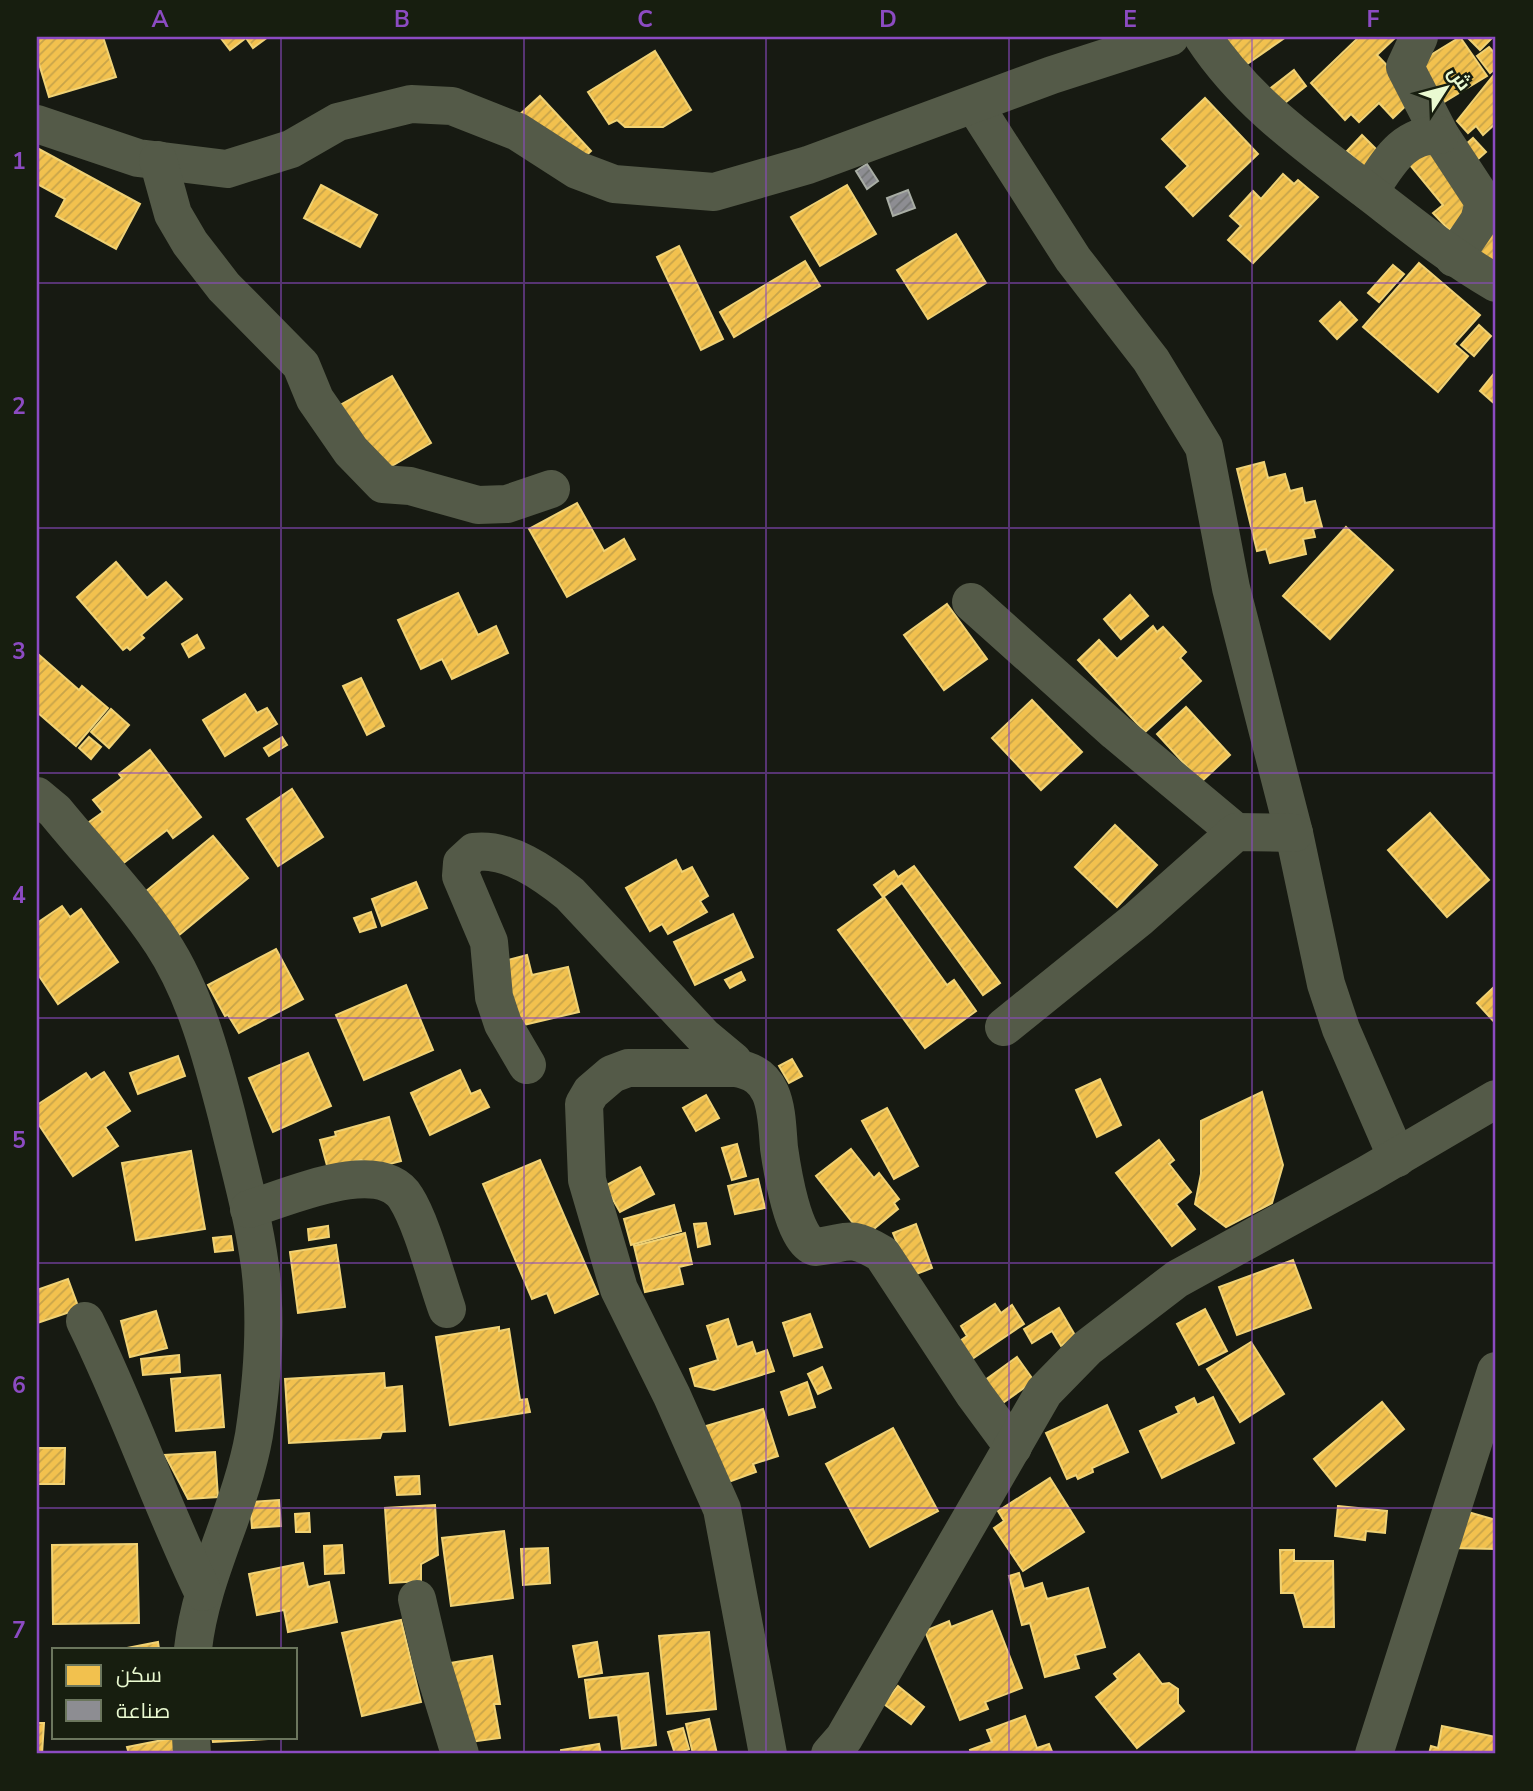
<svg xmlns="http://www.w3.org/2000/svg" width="1533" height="1791" font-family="'Nunito Sans',Cairo,sans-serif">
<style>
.homes{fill:url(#homes-hatch);stroke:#f0d275;stroke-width:2}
.industry{fill:url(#industry-hatch);stroke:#a9aea5;stroke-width:2}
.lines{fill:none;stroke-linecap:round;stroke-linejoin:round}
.minor{stroke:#545a48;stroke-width:38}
.tertiary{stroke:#545a48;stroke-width:38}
.grid{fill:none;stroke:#8c4bc2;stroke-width:2;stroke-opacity:0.55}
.neatline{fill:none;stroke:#8c4bc2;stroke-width:2.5}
.grid-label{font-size:23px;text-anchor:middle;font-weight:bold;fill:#8c4bc2}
</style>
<defs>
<pattern id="homes-hatch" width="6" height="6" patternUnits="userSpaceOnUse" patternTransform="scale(1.75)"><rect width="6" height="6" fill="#f2c14e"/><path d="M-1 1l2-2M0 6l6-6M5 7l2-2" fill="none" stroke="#c7a44a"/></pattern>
<pattern id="industry-hatch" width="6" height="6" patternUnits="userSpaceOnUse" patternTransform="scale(1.75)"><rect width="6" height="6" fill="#8d8d92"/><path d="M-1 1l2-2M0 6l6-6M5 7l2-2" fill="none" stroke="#747675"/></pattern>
</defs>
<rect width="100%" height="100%" fill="#171a12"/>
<g class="homes">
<polygon points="37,37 103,37 116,77 49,97 37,57"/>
<polygon points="220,37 268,37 253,48 246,38 230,50"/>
<polygon points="1224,37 1286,37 1244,66"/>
<polygon points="1359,37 1395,38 1377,55 1416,96 1393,118 1379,103 1359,122 1351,114 1345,120 1311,83"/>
<polygon points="1460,37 1487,76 1441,104 1416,64"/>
<polygon points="1467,37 1493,37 1480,50"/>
<polygon points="1489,47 1496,55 1496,68 1490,73 1477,56"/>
<polygon points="655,51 691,110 663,127 625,127 617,120 609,124 588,92"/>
<polygon points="1294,70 1306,86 1281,106 1268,90"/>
<polygon points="1496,72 1496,123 1483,135 1476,126 1468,133 1457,121"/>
<polygon points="540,96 591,151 575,166 517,117"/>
<polygon points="1205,98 1258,154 1193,216 1166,187 1188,166 1162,139"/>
<polygon points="1362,135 1387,160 1373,176 1347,151"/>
<polygon points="1473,138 1486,152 1469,167 1456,153"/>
<polygon points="1427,142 1479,207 1449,230 1433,213 1443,205 1405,159"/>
<polygon points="37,148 140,204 116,249 56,216 65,199 37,184"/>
<polygon points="1283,174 1294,184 1298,180 1318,197 1253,263 1228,240 1241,226 1230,216 1253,191 1261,199"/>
<polygon points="321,185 377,215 360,247 304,218"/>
<polygon points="847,185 876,234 820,266 791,217"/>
<polygon points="1496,220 1496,260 1491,266 1475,251"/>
<polygon points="956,234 986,283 928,319 897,270"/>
<polygon points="679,246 723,339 701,350 657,257"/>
<polygon points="805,261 820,286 734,337 720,312"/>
<polygon points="1419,263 1480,315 1454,344 1468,356 1438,392 1363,327"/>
<polygon points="1393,265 1404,274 1379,302 1368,293"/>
<polygon points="1340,302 1357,320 1337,339 1320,321"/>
<polygon points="1479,325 1491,336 1474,356 1461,345"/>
<polygon points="1496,371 1496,405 1480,391"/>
<polygon points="392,376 431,443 380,473 340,405"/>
<polygon points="1264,462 1268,478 1285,474 1290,491 1302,488 1305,503 1315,501 1322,527 1313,529 1315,537 1303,539 1306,554 1270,563 1266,549 1257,551 1237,469"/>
<polygon points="577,503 604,551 624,539 635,559 567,597 529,529"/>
<polygon points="1346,527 1393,570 1330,639 1283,596"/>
<polygon points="116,562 147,598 166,582 182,599 141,635 144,638 130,650 127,647 123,650 77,597"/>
<polygon points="458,593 478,635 496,626 508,653 452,679 442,659 421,669 398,620"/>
<polygon points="1130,595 1148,616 1121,639 1104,619"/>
<polygon points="947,604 987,659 944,690 904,635"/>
<polygon points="1153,626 1157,632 1163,627 1186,652 1180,658 1201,681 1145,732 1078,660 1099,640 1117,659"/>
<polygon points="197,635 204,648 189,657 182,644"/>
<polygon points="38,654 79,690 82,686 108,708 76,746 37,712"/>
<polygon points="361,678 384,726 367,735 343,686"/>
<polygon points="245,694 257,713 267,708 277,724 225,756 203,720"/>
<polygon points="1032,700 1082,752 1041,790 992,738"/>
<polygon points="1186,707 1230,755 1201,782 1157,734"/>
<polygon points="111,709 129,725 109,748 91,732"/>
<polygon points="89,737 101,747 91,759 79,748"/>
<polygon points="282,737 287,745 269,756 264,748"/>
<polygon points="150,750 201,817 173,838 167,830 121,865 82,827 103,812 93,800 122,778 119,774"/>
<polygon points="292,789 323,837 278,866 247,819"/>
<polygon points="1430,813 1489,880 1447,917 1388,850"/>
<polygon points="1115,825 1157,865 1117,907 1075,867"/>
<polygon points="213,836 248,878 179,935 144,893"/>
<polygon points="676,860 682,872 692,867 708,896 700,901 707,912 668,934 662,924 650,931 626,888"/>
<polygon points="914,866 1000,983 983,995 902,883 883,897 874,885 894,871 898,877"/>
<polygon points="416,882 427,908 382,926 372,899"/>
<polygon points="884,897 947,985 954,980 976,1011 925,1048 838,930"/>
<polygon points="62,906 70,917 81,909 118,962 58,1004 37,973 37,923"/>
<polygon points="371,912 376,927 360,932 354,918"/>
<polygon points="733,914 753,957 695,985 674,942"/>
<polygon points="276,949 303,999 239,1033 228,1015 225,1016 208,985"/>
<polygon points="527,955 532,975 568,967 579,1012 515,1027 500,962"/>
<polygon points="741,972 745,980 730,988 725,980"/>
<polygon points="406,985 433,1050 364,1080 336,1015"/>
<polygon points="1496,985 1496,1024 1477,1003"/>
<polygon points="308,1053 331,1106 273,1132 249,1078"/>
<polygon points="178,1056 185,1076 138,1094 130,1073"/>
<polygon points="792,1059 802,1076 789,1083 779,1066"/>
<polygon points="460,1070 471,1094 480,1090 489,1107 430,1135 411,1093"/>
<polygon points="104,1072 130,1111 105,1127 118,1146 73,1176 37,1122 37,1105 86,1073 91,1080"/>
<polygon points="1100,1079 1121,1125 1097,1137 1076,1090"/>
<polygon points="1262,1092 1283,1165 1272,1203 1226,1227 1195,1204 1201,1174 1201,1121"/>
<polygon points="706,1095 719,1118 696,1131 683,1108"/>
<polygon points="887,1108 918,1166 894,1179 862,1121"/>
<polygon points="389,1117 401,1161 378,1167 361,1160 328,1169 320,1140 336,1136 335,1132"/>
<polygon points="1159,1140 1174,1160 1169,1164 1191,1192 1176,1204 1195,1229 1172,1246 1116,1173"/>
<polygon points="737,1144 746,1176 732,1180 722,1148"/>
<polygon points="851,1149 874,1178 879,1173 899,1199 894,1203 898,1209 864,1237 816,1176"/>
<polygon points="191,1151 205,1229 136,1240 122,1163"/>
<polygon points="540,1160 598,1294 555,1313 547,1293 532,1299 483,1184"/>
<polygon points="640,1167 654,1194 620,1212 605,1186"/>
<polygon points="758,1179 765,1208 735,1214 728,1186"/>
<polygon points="674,1205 681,1231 631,1245 624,1219"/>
<polygon points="706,1223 710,1244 698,1247 694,1224"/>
<polygon points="916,1224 932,1268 911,1276 893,1233"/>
<polygon points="328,1226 329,1237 309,1240 308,1229"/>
<polygon points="685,1233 692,1264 679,1267 683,1284 645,1292 634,1246"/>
<polygon points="231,1236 233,1250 215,1252 213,1238"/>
<polygon points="336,1245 345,1307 298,1313 290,1252"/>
<polygon points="1293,1260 1311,1308 1237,1335 1219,1287"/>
<polygon points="68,1279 79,1309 37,1323 37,1290"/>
<polygon points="995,1304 1001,1313 1012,1305 1024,1324 963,1365 951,1347 967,1336 961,1326"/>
<polygon points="1059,1308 1076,1337 1061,1346 1052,1331 1032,1343 1024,1329"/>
<polygon points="1205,1309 1227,1351 1199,1365 1177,1324"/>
<polygon points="156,1311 167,1348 130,1357 121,1321"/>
<polygon points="810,1314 822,1347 794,1356 783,1323"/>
<polygon points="728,1319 737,1347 752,1342 756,1354 767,1350 774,1371 714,1390 695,1386 690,1369 718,1360 707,1326"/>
<polygon points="499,1327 499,1331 509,1329 520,1400 527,1399 530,1412 450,1425 436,1337"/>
<polygon points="1251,1342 1284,1394 1240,1422 1207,1369"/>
<polygon points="179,1355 180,1372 143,1375 141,1359"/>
<polygon points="1017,1357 1034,1381 994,1409 977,1386"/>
<polygon points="822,1367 831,1388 818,1394 808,1374"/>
<polygon points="384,1373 385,1388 402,1386 405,1431 382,1432 380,1438 289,1443 285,1379"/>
<polygon points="220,1375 224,1427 176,1431 171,1379"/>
<polygon points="807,1382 815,1407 789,1415 781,1392"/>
<polygon points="1213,1397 1234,1443 1162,1478 1140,1431 1179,1413 1176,1407 1194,1398 1197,1405"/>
<polygon points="1382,1402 1404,1429 1336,1486 1314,1459"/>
<polygon points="1107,1405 1128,1452 1092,1468 1093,1472 1078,1479 1076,1475 1067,1479 1046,1433"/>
<polygon points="763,1409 778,1456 753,1464 756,1472 723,1484 703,1427"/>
<polygon points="893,1428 938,1511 870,1547 826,1464"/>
<polygon points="37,1448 65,1448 64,1484 37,1484"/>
<polygon points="215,1452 218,1497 188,1499 165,1455"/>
<polygon points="419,1476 420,1494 397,1495 395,1477"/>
<polygon points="1050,1478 1084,1532 1023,1571 994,1528 1004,1521 998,1511"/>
<polygon points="279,1500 281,1526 252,1528 250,1502"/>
<polygon points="435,1505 438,1555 421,1564 421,1581 390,1583 385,1508"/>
<polygon points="1338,1506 1387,1511 1385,1533 1366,1531 1365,1540 1335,1536"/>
<polygon points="1461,1510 1496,1520 1496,1549 1451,1548"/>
<polygon points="309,1513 310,1532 296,1532 295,1514"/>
<polygon points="504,1531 513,1598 451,1606 442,1538"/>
<polygon points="137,1544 139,1623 53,1624 52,1545"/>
<polygon points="342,1545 344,1573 325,1574 324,1546"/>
<polygon points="548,1548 550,1583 523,1585 521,1549"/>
<polygon points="1280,1550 1294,1550 1294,1561 1333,1561 1334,1627 1304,1627 1294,1593 1281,1593"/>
<polygon points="303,1563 308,1587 329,1582 337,1622 288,1632 284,1610 257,1615 249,1574"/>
<polygon points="1019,1573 1024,1589 1042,1583 1047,1599 1088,1588 1105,1647 1075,1655 1079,1668 1045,1677 1030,1623 1022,1625 1009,1576"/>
<polygon points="992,1611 1022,1688 985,1702 988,1709 960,1720 925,1631 949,1621 951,1627"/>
<polygon points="401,1620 421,1702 362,1716 342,1633"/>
<polygon points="709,1632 716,1709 667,1714 659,1636"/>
<polygon points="158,1642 159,1649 122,1649"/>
<polygon points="597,1642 602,1673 579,1677 573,1646"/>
<polygon points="1139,1654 1162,1684 1169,1683 1178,1689 1178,1704 1184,1711 1137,1748 1096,1697 1118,1679 1114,1674"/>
<polygon points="492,1656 500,1704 494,1704 500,1738 463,1743 444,1664"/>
<polygon points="648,1673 656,1745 622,1749 618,1715 590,1718 585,1680"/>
<polygon points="898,1686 924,1707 911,1724 884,1704"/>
<polygon points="1025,1716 1037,1748 1049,1744 1053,1754 971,1754 970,1750 992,1742 987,1730"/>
<polygon points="709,1719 717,1754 693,1754 686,1724"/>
<polygon points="37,1723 44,1723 42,1754 37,1754"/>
<polygon points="1442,1726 1496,1737 1496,1754 1429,1754 1431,1746 1438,1748"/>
<polygon points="683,1728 689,1749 675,1754 668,1732"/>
<polygon points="212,1737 286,1737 286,1738 213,1742"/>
<polygon points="173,1738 176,1754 129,1754 127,1747"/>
<polygon points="599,1744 601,1754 561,1754 561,1750"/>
</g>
<g class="industry">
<polygon points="867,164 878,181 867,189 856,171"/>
<polygon points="908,190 915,208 893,216 887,198"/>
</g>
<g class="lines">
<g class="minor">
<polyline points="1419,37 1405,67 1440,135 1484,202 1479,221 1454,258"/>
<polyline points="975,106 1073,259 1151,360 1204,447 1231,588 1294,833 1326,984 1341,1029 1397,1158"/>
<polyline points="37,124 138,158 227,169 291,149 338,122 411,104 452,106 518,132 577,170 614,184 714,192 808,165 1052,75 1170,37"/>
<polyline points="158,160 173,214 190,243 224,287 301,365 315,399 351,451 383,484 410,486 478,505 507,504 551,489"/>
<path d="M 1369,192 C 1388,164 1402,134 1440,135"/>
<polyline points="971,602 1116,732 1236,832"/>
<path d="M 37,796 L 55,811 C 90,854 131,896 162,943 C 195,993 212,1058 227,1116 C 239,1166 253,1215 260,1266 C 267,1320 262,1382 254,1435 C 241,1509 201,1575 193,1649"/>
<polyline points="1004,1027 1138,919 1236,832 1294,833"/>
<path d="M 527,1065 L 503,1024 L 494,997 L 489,942 L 461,876 L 462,863 L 474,852 C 509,848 544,873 570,894 L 703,1036 L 733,1061 L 735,1068"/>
<path d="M 249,1209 C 287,1198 380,1155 406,1198 C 422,1223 436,1278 447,1309"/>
<path d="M 85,1321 C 129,1410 160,1503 203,1592"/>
<polyline points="417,1599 432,1663 460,1754"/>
<polyline points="191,1737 192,1754"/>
<path d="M 768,1754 L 722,1509 L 672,1396 L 619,1289 L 587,1180 L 584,1104 L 591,1092 L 612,1074 L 628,1068 L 735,1068 C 778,1074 776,1113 779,1148 C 782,1169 793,1241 815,1247 C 849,1244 847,1233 882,1254 L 974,1394 L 1013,1447"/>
</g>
<g class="tertiary">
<path d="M 1203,37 C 1245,101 1306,144 1366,190 C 1409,223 1449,256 1496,283"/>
<polyline points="830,1754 844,1738 1044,1392 1087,1348 1177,1279 1368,1174 1496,1099"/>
<polyline points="1374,1754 1496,1371"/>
</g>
</g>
<path class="grid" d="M 281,37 L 281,1649M 524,37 L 524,1754M 766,37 L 766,1754M 1009,37 L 1009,1754M 1252,37 L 1252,1754M 37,283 L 1496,283M 37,528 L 1496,528M 37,773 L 1496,773M 37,1018 L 1496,1018M 37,1263 L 1496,1263M 37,1508 L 1496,1508M 281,1737 L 281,1754"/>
<rect width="1533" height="1791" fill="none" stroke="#171e0f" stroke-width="77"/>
<rect x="52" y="1648" width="245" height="91" fill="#171e0f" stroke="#6b765d" stroke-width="2"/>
<rect x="66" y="1665" width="35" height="21" fill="#f2c14e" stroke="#6b765d" stroke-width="2"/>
<text x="116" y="1682" font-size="21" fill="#eafad1">سكن</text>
<rect x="66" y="1700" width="35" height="21" fill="#8d8d92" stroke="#6b765d" stroke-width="2"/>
<text x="116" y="1718" font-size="21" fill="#eafad1">صناعة</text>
<g transform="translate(1446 88) rotate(54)" stroke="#171e0f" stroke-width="5" paint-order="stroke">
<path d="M0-5L12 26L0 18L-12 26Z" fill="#eafad1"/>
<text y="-10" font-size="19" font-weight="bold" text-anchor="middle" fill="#eafad1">ش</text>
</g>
<rect x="38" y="38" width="1456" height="1714" class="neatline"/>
<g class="grid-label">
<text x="160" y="27">A</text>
<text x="402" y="27">B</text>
<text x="645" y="27">C</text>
<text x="888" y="27">D</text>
<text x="1130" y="27">E</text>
<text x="1373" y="27">F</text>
<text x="19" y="169">1</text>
<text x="19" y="414">2</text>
<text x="19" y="659">3</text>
<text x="19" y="903">4</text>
<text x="19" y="1148">5</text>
<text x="19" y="1393">6</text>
<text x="19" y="1638">7</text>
</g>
</svg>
